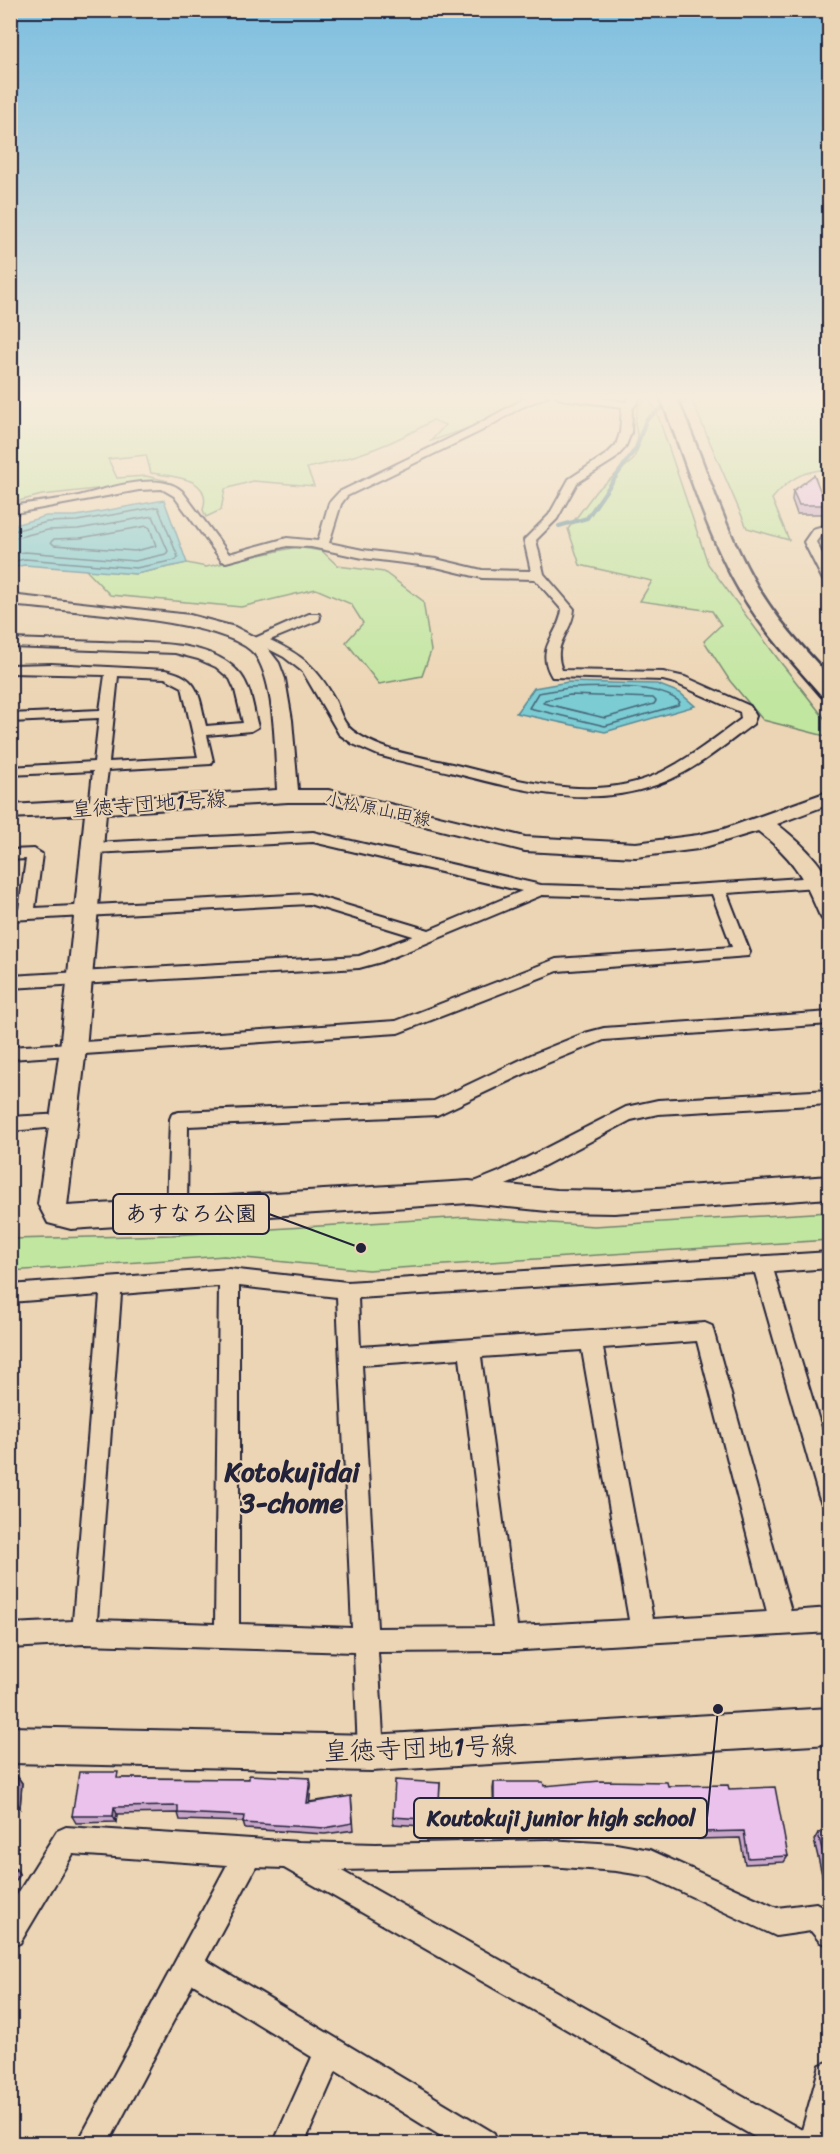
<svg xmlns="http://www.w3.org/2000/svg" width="840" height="2154" font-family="Sriracha,'Klee One',sans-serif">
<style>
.green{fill:#c1e6a0;stroke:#72846e;stroke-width:1.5}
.water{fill:#7bccd3;stroke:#578896;stroke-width:1.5}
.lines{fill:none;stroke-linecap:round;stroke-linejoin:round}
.shore{stroke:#466678;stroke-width:1.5}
.stream{stroke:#578896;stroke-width:4}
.street-casing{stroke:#22223b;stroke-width:4}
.secondary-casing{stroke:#22223b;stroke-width:4}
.primary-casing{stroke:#22223b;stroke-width:5}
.street{fill:#ecd5b4;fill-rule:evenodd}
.secondary{fill:#ecd5b4;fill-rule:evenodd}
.primary{fill:#ecd5b4;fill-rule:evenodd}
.wall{fill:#c9a7ca;stroke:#22223b;stroke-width:1.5}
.shaded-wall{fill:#a488a4;stroke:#22223b;stroke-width:1.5}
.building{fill:#eac2eb;stroke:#22223b;stroke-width:1.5}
.labels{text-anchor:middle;stroke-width:4.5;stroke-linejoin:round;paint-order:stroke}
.far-street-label{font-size:18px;fill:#22223b;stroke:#ecd5b4}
.street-label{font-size:21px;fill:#22223b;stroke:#ecd5b4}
.near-street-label{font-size:26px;fill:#22223b;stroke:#ecd5b4}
.near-neighbourhood-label{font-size:27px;font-weight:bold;fill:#22223b;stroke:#ecd5b4}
.leader{fill:none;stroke:#22223b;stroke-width:2}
.callout-dot{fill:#22223b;stroke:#ecd5b4;stroke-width:2}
.callout{fill:#ecd5b4;stroke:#22223b;stroke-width:2}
.callout-label{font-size:22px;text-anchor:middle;font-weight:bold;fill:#22223b}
</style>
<rect width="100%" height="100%" fill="#ecd5b4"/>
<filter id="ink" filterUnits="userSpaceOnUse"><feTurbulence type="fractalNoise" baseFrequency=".0167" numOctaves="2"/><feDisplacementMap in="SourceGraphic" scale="12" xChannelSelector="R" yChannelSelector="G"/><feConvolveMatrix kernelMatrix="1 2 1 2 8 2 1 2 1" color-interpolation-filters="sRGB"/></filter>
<g filter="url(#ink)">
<g class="green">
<path d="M 11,396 L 527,396 L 472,427 L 431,441 L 445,425 L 433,420 C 393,445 352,459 307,468 L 314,486 L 253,481 L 225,489 L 221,510 L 206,517 L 203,510 C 213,477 175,477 151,473 L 146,455 L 108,459 L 117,478 L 146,476 L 168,481 L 42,495 L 11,503 Z"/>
<path d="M 690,396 L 829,396 L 829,469 C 803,471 789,478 772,499 L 789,540 L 747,528 Z"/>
<polygon points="648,399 656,410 708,564 778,659 829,724 829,737 763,720 730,681 704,641 721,625 712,611 640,601 652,581 580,565 568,529 596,491 633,460 639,446 635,422 638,406"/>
<polygon points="296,547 322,551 338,566 384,572 423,601 431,651 422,676 379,684 346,642 363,623 351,604 316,589 241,607 110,595 85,569 136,574 187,563 206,567"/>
<polygon points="829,1212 829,1240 368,1270 224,1256 11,1271 11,1239 172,1235 466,1217 594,1226"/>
</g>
<g class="water">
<polygon points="164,500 187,563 136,574 24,565 11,568 11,526 46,516 76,516"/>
<polygon points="568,682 657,684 680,693 695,706 605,732 516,713 534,688"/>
</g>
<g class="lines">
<g class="shore">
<polygon points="147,526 150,528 156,546 135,551 54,545 51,542 54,539 80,538"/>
<polyline points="10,532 47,522 77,521 158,507 178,557 176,560 136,568 25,559 10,562"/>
<polyline points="10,539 48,530 78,529 153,516 168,551 166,554 135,561 25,552 10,554"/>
<path d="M 569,688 C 600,688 655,682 680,702 L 678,705 L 605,726 L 529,708 L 538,693 Z"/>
<polygon points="570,695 653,698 656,701 654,704 605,718 543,703 545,700"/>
</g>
<polyline class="stream" points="559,526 587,518 636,448 646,420 660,409 703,396"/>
<defs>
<g id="street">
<path d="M 529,396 L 548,396 L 520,408 L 481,431 L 347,496 L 341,504 L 329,543 L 363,550 L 436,559 L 482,570 L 531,571 L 524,540 L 549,515 L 569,479 L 607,454 L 616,445 L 620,433 L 622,407 L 561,399 L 556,396 L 587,396 L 626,402 L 631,396 L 642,396 L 632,409 L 631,433 L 625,448 L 615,459 L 577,483 L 557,519 L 536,540 L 544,574 L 574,609 C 572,634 551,643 562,670 L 663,672 L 685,677 L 750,706 L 756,716 L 753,724 C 723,746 692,773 656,785 C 588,809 521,790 454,773 C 428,767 403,762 378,755 L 353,744 L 339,734 L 303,672 L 284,657 L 259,644 L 253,646 L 246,642 L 309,614 L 319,614 L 320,617 L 319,620 L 270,640 C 302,655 318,668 335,700 C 340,711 343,724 353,731 C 382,752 418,756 452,764 C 519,780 595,805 662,772 C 690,758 715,738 741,719 L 740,712 L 675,683 L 663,680 L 552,677 C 534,647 558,638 562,610 L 535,579 L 482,578 L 436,567 L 363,558 L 311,547 L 287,546 L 226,562 L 222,561 L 174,496 L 162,489 L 139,490 L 10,514 L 10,507 L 18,505 C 37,502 55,500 74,497 C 101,491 159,469 182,491 L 229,554 L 287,538 L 318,541 L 329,503 L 339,492 L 473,427 Z"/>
<polygon points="830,524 830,531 821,535 816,542 830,569 830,586 824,582 804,542 813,529"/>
<path d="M 10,639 C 41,640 72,641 102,642 C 144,644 212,638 241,675 C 252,690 253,710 258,727 L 251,731 L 207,735 L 213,761 L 211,764 L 108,770 L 103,808 L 101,811 L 91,811 L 89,808 L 93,771 L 10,775 L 10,767 L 94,762 L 99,718 L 10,722 L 10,714 L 100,710 L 105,675 L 10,673 L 10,665 L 51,664 L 165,670 C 200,677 199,696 206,726 L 243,723 L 235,690 L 230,679 L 216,667 L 198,659 L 175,653 L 10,647 ZM 118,676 L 165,678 L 182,687 L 198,757 L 109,762 Z"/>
<polygon points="313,832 541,885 643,888 817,877 825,882 817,887 727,893 750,952 748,956 558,971 398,1033 10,1059 10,1047 396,1021 556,959 732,947 712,894 643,898 542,895 381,962 359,968 10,988 10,976 359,956 413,936 309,904 10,920 10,910 19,909 26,859 10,860 10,850 34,849 42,854 35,908 309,894 429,930 522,891 313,842 93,853 85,848 93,843"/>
<polygon points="830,1012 830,1024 604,1040 545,1064 437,1115 188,1126 187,1210 184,1215 177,1218 170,1215 167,1210 170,1119 172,1114 179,1112 434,1101 533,1054 585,1033 604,1028"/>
<polygon points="830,1090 830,1104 658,1114 631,1120 513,1182 469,1200 462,1197 459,1192 462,1187 499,1172 626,1107 658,1100"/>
<polygon points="63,1114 70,1116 72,1121 70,1126 10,1131 10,1117"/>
<path d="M 830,1252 L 830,1268 L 774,1272 L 830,1457 L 830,1507 L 822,1504 L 819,1497 L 755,1273 L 358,1298 L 360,1347 L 705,1323 L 712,1326 L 791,1611 L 830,1608 L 830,1632 L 507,1651 L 378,1652 L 384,1753 L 380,1762 L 371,1766 L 362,1762 L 358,1753 L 354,1652 L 84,1644 L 10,1648 L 10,1624 L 73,1621 L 100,1295 L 10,1302 L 10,1285 L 229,1269 L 347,1282 ZM 219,1286 L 215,1624 L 97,1620 L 121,1294 ZM 239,1286 L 337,1297 L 352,1628 L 239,1624 ZM 697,1341 L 767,1612 L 653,1619 L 603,1348 ZM 582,1350 L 629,1620 L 517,1626 L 481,1357 ZM 460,1358 L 493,1627 L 377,1628 L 362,1365 Z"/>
<polygon points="66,1827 299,1842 376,1844 548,1840 616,1844 650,1850 777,1908 816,1903 830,1911 830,1946 820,1942 811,1931 776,1936 648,1876 616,1871 548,1866 340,1870 802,2130 820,2065 830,2061 828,2144 767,2144 284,1868 256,1867 206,1960 494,2133 498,2144 454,2144 336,2071 304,2144 273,2144 312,2057 193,1984 108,2144 77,2144 227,1865 73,1854 20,1943 10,1947 10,1906 57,1831"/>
</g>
<g id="secondary">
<path d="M 10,595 L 190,615 L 235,627 L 262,641 L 279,663 L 285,679 L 292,720 L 298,790 L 328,790 L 353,795 L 525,837 L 636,843 L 698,835 L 724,829 L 830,791 L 830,804 L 777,824 C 795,838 827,865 830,888 C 831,899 830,911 830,921 L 822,919 L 819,914 C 802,874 793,858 758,831 L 698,849 L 636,857 L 525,851 L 328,802 L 288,802 L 106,813 L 86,1049 L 67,1206 L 469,1181 L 557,1190 L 614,1191 L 830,1176 L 830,1198 L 614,1213 L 557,1212 L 469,1203 L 71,1229 L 48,1223 L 38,1204 L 60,1049 L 85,814 L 10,818 L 10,805 L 277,790 C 275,755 276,686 256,656 C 230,618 60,611 10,605 Z"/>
<polygon points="830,1708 830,1744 371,1771 10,1763 10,1727 371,1735"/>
</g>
<path id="primary" d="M 660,396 L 676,396 C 703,457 721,521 753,579 C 773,616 802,647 830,677 L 830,697 L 822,696 C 790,659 756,623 733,579 C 702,521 685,457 660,396 Z"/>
</defs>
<use href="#street" class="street-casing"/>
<use href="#secondary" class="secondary-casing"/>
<use href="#primary" class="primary-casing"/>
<use href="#street" class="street"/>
<use href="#secondary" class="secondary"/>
<use href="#primary" class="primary"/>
</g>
<g class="wall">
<polygon points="793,491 826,505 824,514 797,514 792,500"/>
<polygon points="17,1776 22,1783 20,1808 10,1810 10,1777"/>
<polygon points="121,1778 249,1779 310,1778 311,1785 309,1802 351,1796 354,1830 325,1834 245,1829 243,1822 180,1820 178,1813 117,1814 116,1822 76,1823 72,1816"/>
<polygon points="494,1782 544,1786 668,1786 729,1789 788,1856 784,1862 745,1864 740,1838 698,1839 697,1827 623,1825 566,1830 564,1820 494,1820 493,1789"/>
<polygon points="440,1783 437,1827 393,1824 393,1817"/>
<polygon points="830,1832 830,1896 827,1896 814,1840 818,1833"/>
</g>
<g class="shaded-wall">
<polygon points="17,1776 22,1783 20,1808 16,1801"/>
<polygon points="310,1778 311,1785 309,1809 307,1803"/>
<polygon points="114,1807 117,1814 116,1822 113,1816"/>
<polygon points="16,1869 20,1875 10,1889 10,1876"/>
</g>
<g class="building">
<polygon points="814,475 826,505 799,505 793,491"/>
<polygon points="79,1772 118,1772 117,1778 249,1779 249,1775 310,1778 307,1803 351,1796 353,1823 325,1828 243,1823 244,1816 178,1813 178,1806 114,1807 113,1816 72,1816"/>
<polygon points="17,1776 16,1801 10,1802 10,1777"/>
<polygon points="395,1780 440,1783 438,1820 393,1817"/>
<polygon points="600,1781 667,1782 668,1786 728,1785 729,1789 775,1787 788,1856 748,1858 744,1831 701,1832 700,1820 625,1818 567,1824 566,1813 494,1813 494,1782 543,1782 544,1786"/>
<polygon points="830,1832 830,1882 818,1833"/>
<polygon points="10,1866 16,1869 10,1876"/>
</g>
</g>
<linearGradient id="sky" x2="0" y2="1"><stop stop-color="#7cbee0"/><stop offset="0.57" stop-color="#f6ecdd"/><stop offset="1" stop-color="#f6ecdd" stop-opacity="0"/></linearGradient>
<rect width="840" height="698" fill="url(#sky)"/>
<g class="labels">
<g class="far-street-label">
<text transform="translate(378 809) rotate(12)" y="6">小松原山田線</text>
</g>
<g class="street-label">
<text transform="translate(149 804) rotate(-4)" y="7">皇徳寺団地1号線</text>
</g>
<g class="near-street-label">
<text transform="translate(420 1748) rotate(-2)" y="9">皇徳寺団地1号線</text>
</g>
<g class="near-neighbourhood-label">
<text x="292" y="1481">Kotokujidai<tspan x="292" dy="31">3-chome</tspan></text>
</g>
</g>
<path class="leader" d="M361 1248L269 1214M718 1709L707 1818"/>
<g class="callout-dot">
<circle cx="361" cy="1248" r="6"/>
<circle cx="718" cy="1709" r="6"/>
</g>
<g class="callout">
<rect x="113" y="1194" width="156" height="40" rx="6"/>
<rect x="414" y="1798" width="293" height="40" rx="6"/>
</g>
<g class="callout-label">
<text x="191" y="1221">あすなろ公園</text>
<text x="561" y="1826">Koutokuji junior high school</text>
</g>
<rect width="840" height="2154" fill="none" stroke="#ecd5b4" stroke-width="36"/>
<rect x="18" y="18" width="804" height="2118" fill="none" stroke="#22223b" stroke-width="2" filter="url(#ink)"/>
</svg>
